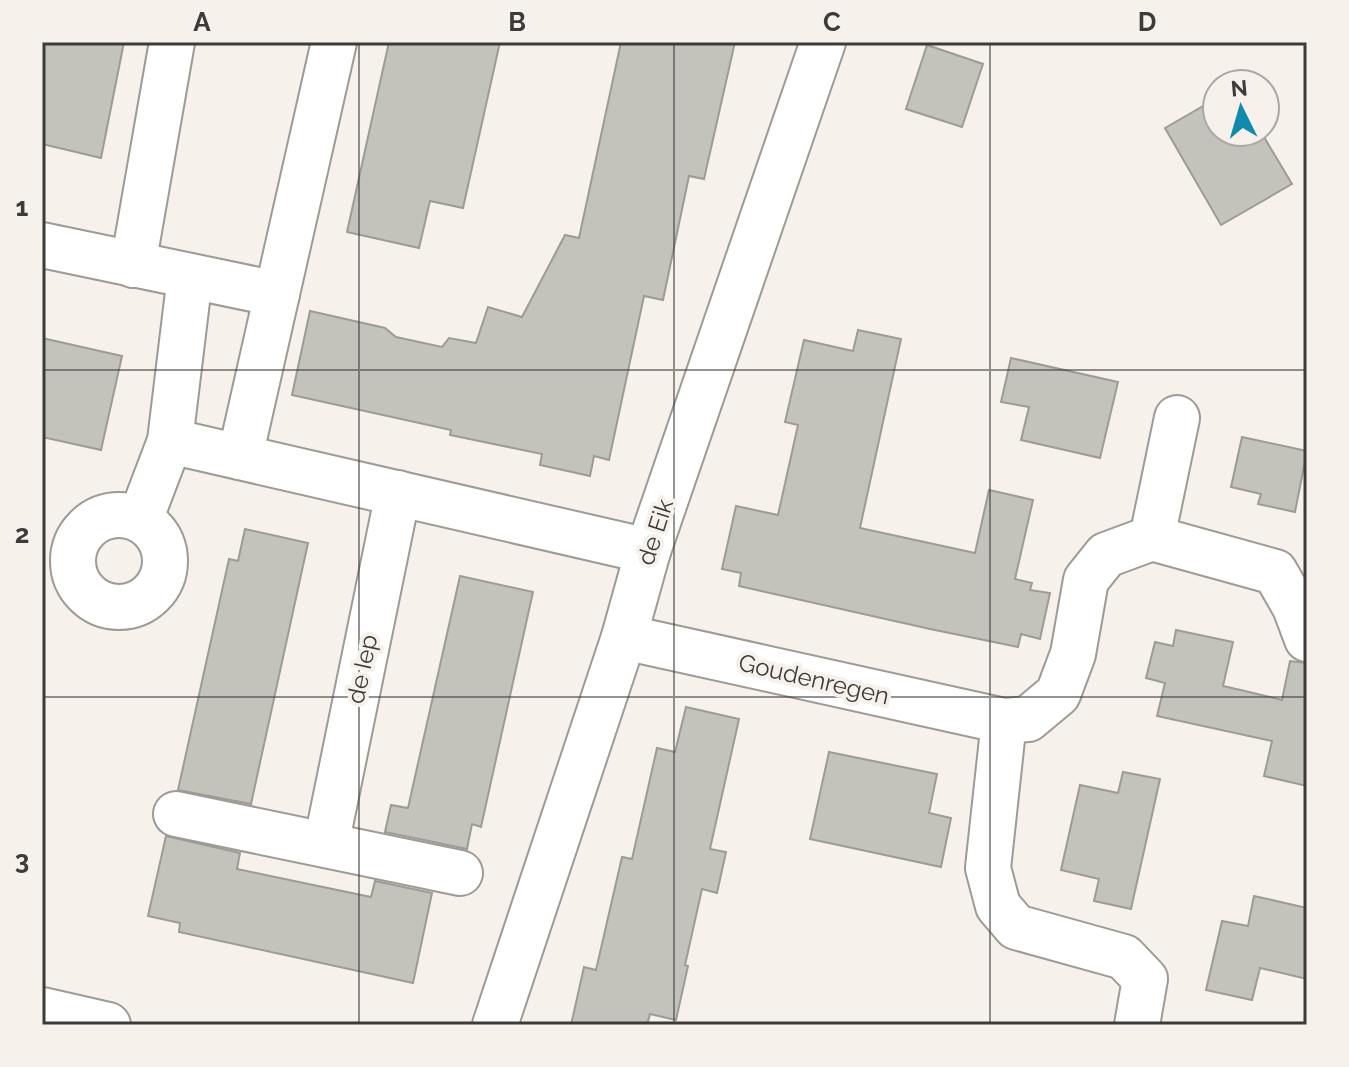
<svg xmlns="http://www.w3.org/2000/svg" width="1349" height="1067" font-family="Raleway,sans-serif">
<rect width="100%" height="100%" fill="#f6f1eb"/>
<!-- building -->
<g fill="#c3c3bc" stroke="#9c9c95" stroke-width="2">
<path d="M42 42H124L101 158 42 144Z"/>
<path d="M389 42H500L463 208 430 201 419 248 347 232Z"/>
<path d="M621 42H735L704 179 689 176 663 300 644 296 609 460 594 456 590 476 540 465 542 454 450 435 451 430 292 395 310 311 385 328 396 337 442 347 449 338 476 343 488 307 522 317 565 235 579 238Z"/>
<path d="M927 45 983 64 962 127 906 109Z"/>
<path d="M1217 98V132H1261L1292 184 1221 225 1165 128Z"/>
<path d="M858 330 901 339 860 528 975 553 989 490 1033 500 1015 579 1032 583 1030 590 1050 593 1040 639 1021 634 1018 647 930 629 739 586 741 573 722 569 736 506 778 515 798 425 785 422 804 340 853 351Z"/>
<path d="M42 338 122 356 101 450 42 437Z"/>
<path d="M1011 358 1118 382 1100 458 1021 440 1029 407 1001 402Z"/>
<path d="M1242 437 1307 451 1295 512 1258 504 1261 494 1231 487Z"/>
<path d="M245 529 308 543 251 804 178 790 229 559 238 561Z"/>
<path d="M460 576 533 592 481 827 472 824 467 849 385 832 391 805 408 808Z"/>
<path d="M1176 630 1233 642 1223 686 1245 691 1282 700 1290 661 1307 663V786L1264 776 1272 741 1157 716 1165 683 1146 678 1155 642 1173 646Z"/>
<path d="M686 707 739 719 710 849 726 852 717 893 702 889 685 965 688 966 676 1020 650 1014 647 1025H571L584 967 596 970 622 857 632 859 657 748 675 752Z"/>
<path d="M829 752 937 774 929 813 951 818 941 867 810 839Z"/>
<path d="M1123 772 1160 779 1131 909 1094 901 1099 879 1061 870 1080 785 1118 793Z"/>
<path d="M166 836 240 853 237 869 275 877 371 897 375 881 432 893 413 983 179 932 180 923 148 916Z"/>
<path d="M1254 896 1307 908V979L1260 968 1252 1000 1206 990 1222 921 1248 926Z"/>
</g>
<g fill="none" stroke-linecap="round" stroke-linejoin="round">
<!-- minor casing -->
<g stroke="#9e9a94" stroke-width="48">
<g id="minor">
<path d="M42 245 277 294"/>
<path d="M133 265 172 42"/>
<path d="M170 441 648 551"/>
<path d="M240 457 334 42"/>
<circle cx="119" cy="561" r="46"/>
<path d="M140 520 170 441 190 276"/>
<path d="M1152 538 1177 418"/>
<path d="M624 637 1004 721 1028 719 1058 694 1073 654 1086 580 1106 555 1152 538 1275 572 1295 607 1307 639"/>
<path d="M1004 721 988 868 998 906 1016 927 1124 957 1145 979 1137 1025"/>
<path d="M176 814 460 873"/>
<path d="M326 845 398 493"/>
<path d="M42 1010 108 1025"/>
<path d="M495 1025 624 637 648 551 823 42"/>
</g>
</g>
<!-- minor -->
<use href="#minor" stroke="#fff" stroke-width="44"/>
</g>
<!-- grid -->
<path fill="none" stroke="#3d3b39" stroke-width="2" stroke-opacity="0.55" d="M359 42V1025M674 42V1025M990 42V1025M42 370H1307M42 697H1307"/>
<g text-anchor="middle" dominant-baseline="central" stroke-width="8" stroke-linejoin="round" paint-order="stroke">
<!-- street labels -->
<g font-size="24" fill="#3d3b39" stroke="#f6f1eb">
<text transform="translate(655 532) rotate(-72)">de Eik</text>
<text transform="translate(362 669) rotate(-78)">de Iep</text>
<text transform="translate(814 679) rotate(13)">Goudenregen</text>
</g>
</g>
<!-- border -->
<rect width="1349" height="1067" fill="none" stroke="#f6f1eb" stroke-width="88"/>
<!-- north arrow -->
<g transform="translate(1241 108) rotate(355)"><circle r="38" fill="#f6f1eb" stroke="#aca8a4" stroke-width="2"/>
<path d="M0-6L14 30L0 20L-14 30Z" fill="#118bad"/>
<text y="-12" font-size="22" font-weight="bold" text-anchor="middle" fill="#3d3b39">N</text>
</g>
<rect x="44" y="44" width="1261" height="979" fill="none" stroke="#3d3b39" stroke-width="3"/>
<g font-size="26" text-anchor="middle" font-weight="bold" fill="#3d3b39">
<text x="202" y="31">A</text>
<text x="517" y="31">B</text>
<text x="832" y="31">C</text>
<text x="1147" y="31">D</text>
<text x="22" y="216">1</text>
<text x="22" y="543">2</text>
<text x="22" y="869">3</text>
</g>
</svg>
